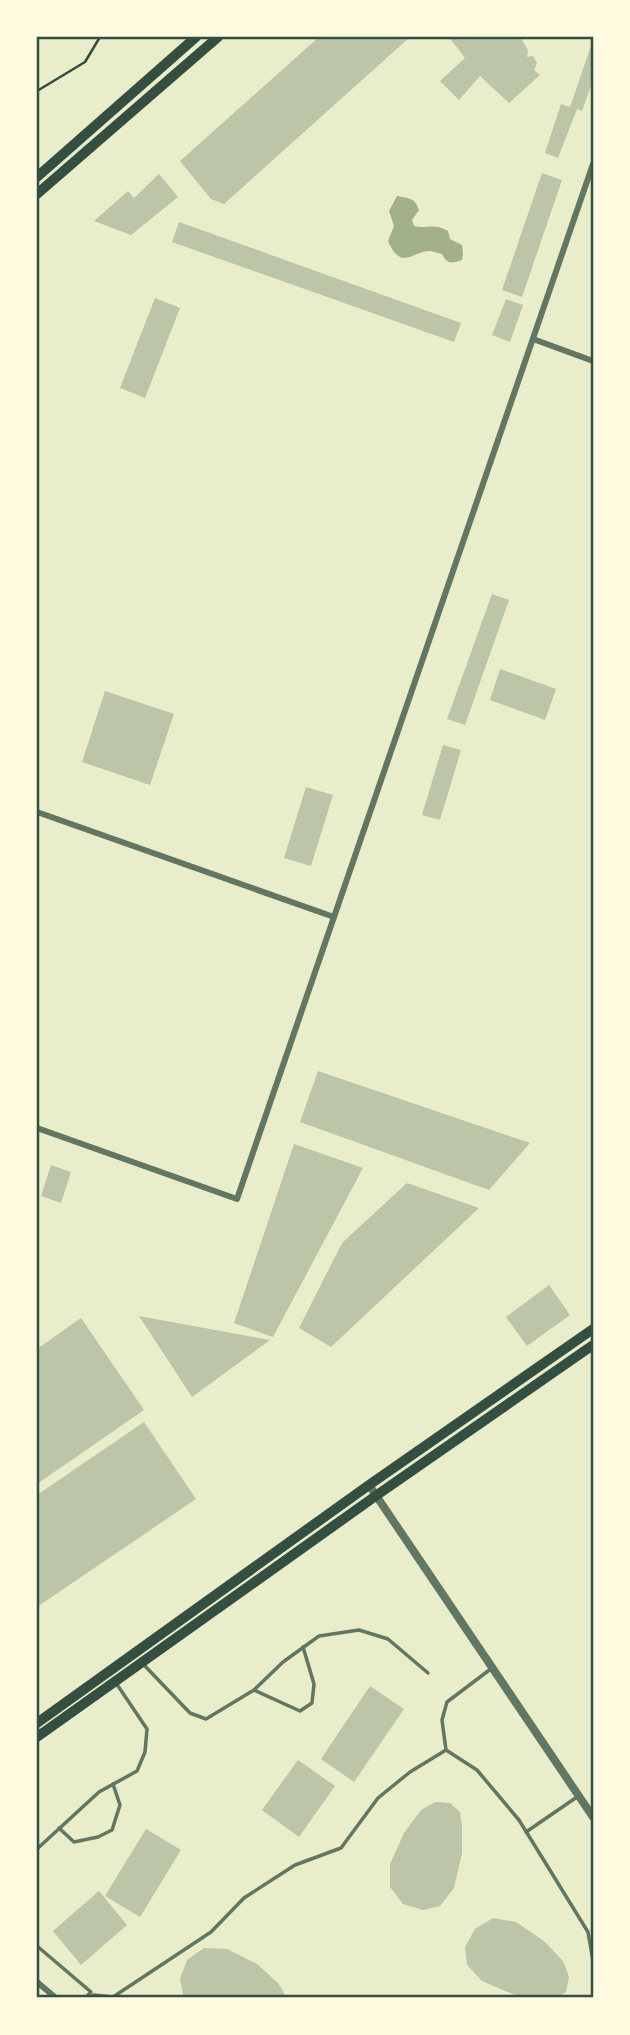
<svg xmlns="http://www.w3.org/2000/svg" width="630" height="2035" font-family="Barlow,sans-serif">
<rect width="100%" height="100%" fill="#e9edc9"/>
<!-- water -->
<path fill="#a3b18a" d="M397 196C409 198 415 198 419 210L412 220 414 226C428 229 434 223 448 231L450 239 462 245 463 254 462 260C452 264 447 264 442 254 441 254 431 251 430 251 411 251 402 272 388 241L394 226 389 211Z"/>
<!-- building -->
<g fill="#bcc5a7">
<path d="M319 37H410L224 204 211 199 180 161Z"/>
<path d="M449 37H520L528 50 527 57 533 56 537 63 534 70 540 75 509 103 480 76 459 100 440 81 465 58Z"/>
<path d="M593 40V80L582 111 577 109 558 158 545 153 561 104 570 107Z"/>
<path d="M542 173 562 180 522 297 502 290Z"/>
<path d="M159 174 178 197 131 235 94 221 128 191 134 198Z"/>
<path d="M179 222 461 323 454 342 172 242Z"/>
<path d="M155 298 180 308 145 398 120 388Z"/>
<path d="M506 299 523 305 510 342 492 335Z"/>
<path d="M492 594 509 600 465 725 447 719Z"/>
<path d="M500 669 556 689 545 720 490 700Z"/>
<path d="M105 691 174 714 150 785 82 762Z"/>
<path d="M443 745 461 750 440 820 422 815Z"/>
<path d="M306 787 333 795 311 866 284 858Z"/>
<path d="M318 1071 530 1143 489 1190 300 1122Z"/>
<path d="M294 1144 363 1168 273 1337 234 1323Z"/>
<path d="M51 1165 71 1172 61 1203 41 1196Z"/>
<path d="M407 1183 479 1208 331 1347 299 1328 342 1243Z"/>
<path d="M549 1285 570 1315 527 1346 506 1317Z"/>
<path d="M139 1316 270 1340 192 1397Z"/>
<path d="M81 1318 144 1410 37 1484V1349Z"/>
<path d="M144 1422 196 1499 37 1607V1495Z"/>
<path d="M370 1686 404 1709 354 1782 321 1759Z"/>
<path d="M298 1760 335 1786 299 1837 262 1810Z"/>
<path d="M435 1802 450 1803 460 1812 462 1828V1853L454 1888 440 1906 423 1910 403 1904 390 1887V1864L404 1833 421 1810Z"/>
<path d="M146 1829 181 1850 140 1917 105 1896Z"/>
<path d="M99 1891 127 1925 81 1965 53 1931Z"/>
<path d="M493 1918 516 1922 544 1941 563 1961 569 1977 566 1992 558 1998H532L515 1995 482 1981 467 1965 465 1947 475 1929Z"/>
<path d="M204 1948 227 1949 257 1964 278 1983 287 1998H184L180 1979 187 1960Z"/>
</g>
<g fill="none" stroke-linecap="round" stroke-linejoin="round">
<!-- path -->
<path stroke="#344e41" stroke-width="2.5" d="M37 91 85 62 100 37"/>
<!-- service -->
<g stroke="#617663" stroke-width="3.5">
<path d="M144 1665 190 1713 206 1719 254 1690 283 1662 319 1636 359 1630 388 1639 428 1673"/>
<path d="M254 1690 300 1711 312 1703 314 1684 303 1647"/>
<path d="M446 1750 477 1770 519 1820 588 1932 593 1961"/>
<path d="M59 1828 74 1842 98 1837 112 1830 120 1805 113 1784"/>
<path d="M526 1832 577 1797"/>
<path d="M37 1849 99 1792 137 1771 145 1752 147 1729 116 1683"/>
<path d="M37 1946 91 1992 85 1998"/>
<path d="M90 1998 94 1995 113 1997 211 1932 244 1898 295 1865 341 1848 378 1798 410 1772 446 1750 442 1720 447 1702 492 1668"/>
</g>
<!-- minor -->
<g stroke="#617663" stroke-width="6">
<path d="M533 339 593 361"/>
<path d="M37 812 334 917"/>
<path d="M37 1128 237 1199 593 164"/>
<path d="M37 1982 56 1998"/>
</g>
<!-- tertiary -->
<path stroke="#617663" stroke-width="8" d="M369 1485 593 1817"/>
<!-- primary -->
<g stroke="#344e41" stroke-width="10">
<path d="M37 177 196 37"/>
<path d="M37 194 218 37"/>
<path d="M37 1723 369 1485 593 1329"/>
<path d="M37 1737 377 1495 593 1345"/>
</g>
</g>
<!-- border -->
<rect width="630" height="2035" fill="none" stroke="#fefae0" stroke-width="77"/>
<rect x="38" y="38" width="554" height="1958" fill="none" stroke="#344e41" stroke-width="2.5"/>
</svg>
